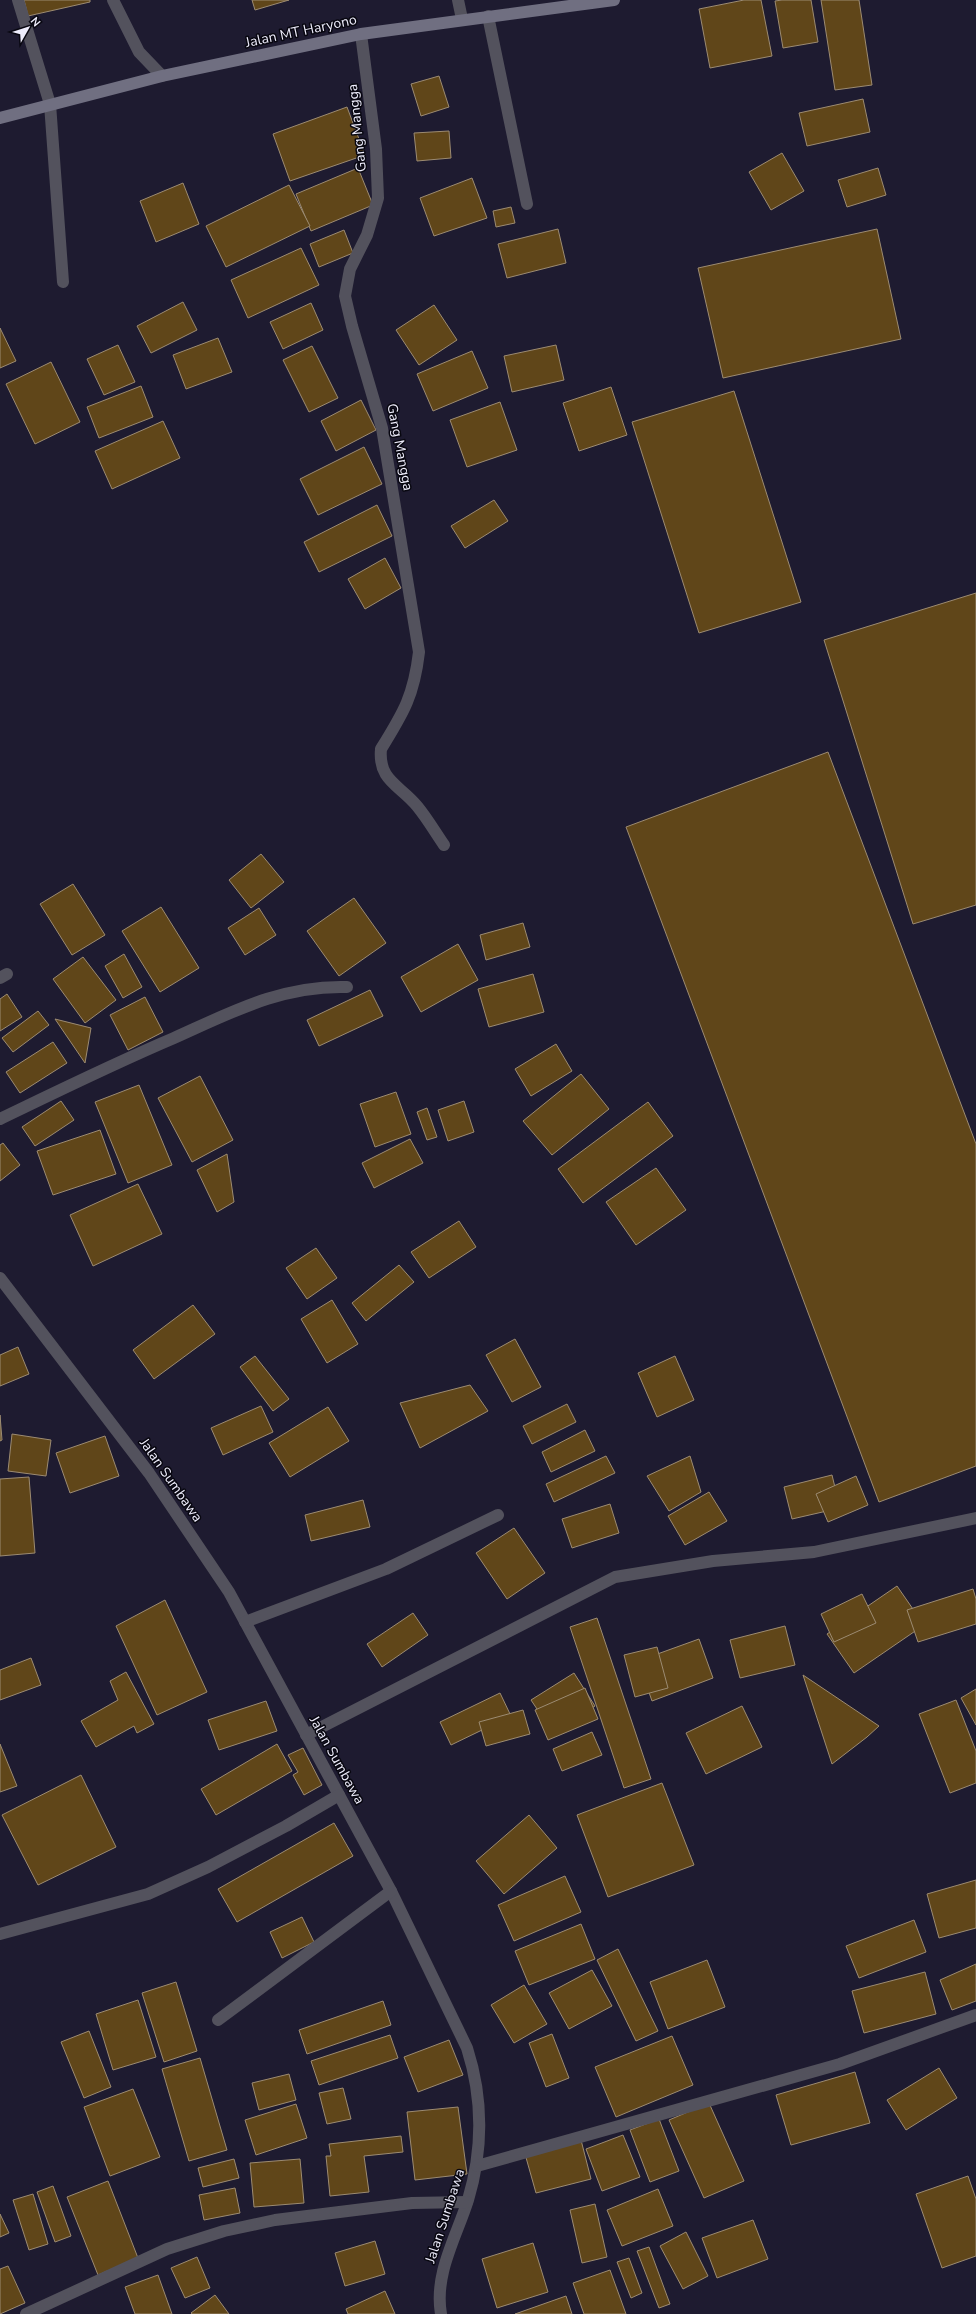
<svg xmlns="http://www.w3.org/2000/svg" width="976" height="2314" font-family="'Nunito Sans',sans-serif">
<rect width="100%" height="100%" fill="#1e1b30"/>
<!-- building -->
<g fill="#604619" stroke="#9c8b72">
<path d="M24 0H90V2L28 16Z"/>
<path d="M252 0H289L255 10Z"/>
<path d="M744 0H761L772 56 710 68 699 9Z"/>
<path d="M782 0H811L818 42 783 48 775 1Z"/>
<path d="M821 0H859L872 85 835 90Z"/>
<path d="M439 76 449 107 421 116 411 84Z"/>
<path d="M863 99 870 132 807 146 799 113Z"/>
<path d="M347 107 365 155 290 181 273 134Z"/>
<path d="M449 131 451 158 417 161 414 133Z"/>
<path d="M782 153 804 191 771 210 749 172Z"/>
<path d="M358 168 373 205 311 231 296 194Z"/>
<path d="M878 168 886 195 847 207 838 180Z"/>
<path d="M472 178 487 218 434 236 420 198Z"/>
<path d="M183 183 199 224 156 242 140 201Z"/>
<path d="M289 185 310 226 226 267 206 226Z"/>
<path d="M511 207 515 223 496 227 493 211Z"/>
<path d="M558 229 566 263 507 278 498 244Z"/>
<path d="M877 229 901 339 723 378 698 268Z"/>
<path d="M344 230 353 253 319 267 310 244Z"/>
<path d="M301 248 319 285 248 318 231 280Z"/>
<path d="M183 302 197 330 151 353 137 326Z"/>
<path d="M311 303 323 330 283 349 270 322Z"/>
<path d="M434 305 457 340 419 365 396 330Z"/>
<path d="M0 328 16 361 0 368Z"/>
<path d="M218 338 232 372 186 389 173 355Z"/>
<path d="M118 345 135 382 104 395 87 359Z"/>
<path d="M556 345 564 380 512 392 504 356Z"/>
<path d="M312 346 338 398 309 412 283 360Z"/>
<path d="M472 351 488 388 433 411 417 374Z"/>
<path d="M51 362 80 422 35 444 6 384Z"/>
<path d="M141 386 153 417 99 438 87 407Z"/>
<path d="M611 387 627 435 579 451 563 403Z"/>
<path d="M734 391 801 602 699 633 632 422Z"/>
<path d="M361 400 376 430 336 451 321 421Z"/>
<path d="M500 402 517 450 467 467 450 420Z"/>
<path d="M163 421 180 458 112 489 95 451Z"/>
<path d="M364 447 382 484 318 515 300 479Z"/>
<path d="M494 500 508 521 465 548 451 526Z"/>
<path d="M377 505 392 536 319 572 304 542Z"/>
<path d="M385 558 401 588 365 609 348 579Z"/>
<path d="M976 593V905L913 924 824 640Z"/>
<path d="M828 752 976 1144V1466L879 1502 626 827Z"/>
<path d="M261 854 284 882 251 908 229 880Z"/>
<path d="M73 884 105 935 72 955 40 904Z"/>
<path d="M354 898 386 943 339 976 307 931Z"/>
<path d="M161 907 199 968 160 992 122 931Z"/>
<path d="M259 908 276 935 245 955 228 928Z"/>
<path d="M523 923 530 947 486 960 480 935Z"/>
<path d="M458 944 478 980 421 1012 401 977Z"/>
<path d="M124 954 142 987 123 998 105 966Z"/>
<path d="M83 957 116 1000 85 1023 53 979Z"/>
<path d="M533 974 544 1012 489 1027 478 989Z"/>
<path d="M370 990 383 1016 319 1046 307 1020Z"/>
<path d="M7 994 22 1017 0 1031V999Z"/>
<path d="M145 997 163 1032 128 1050 110 1015Z"/>
<path d="M38 1011 49 1025 13 1052 2 1038Z"/>
<path d="M55 1019 91 1028 85 1063Z"/>
<path d="M53 1042 67 1063 20 1093 6 1072Z"/>
<path d="M556 1044 572 1071 531 1096 515 1069Z"/>
<path d="M581 1074 609 1109 552 1155 523 1121Z"/>
<path d="M200 1076 233 1140 192 1162 158 1098Z"/>
<path d="M139 1085 172 1165 128 1183 95 1102Z"/>
<path d="M396 1092 411 1134 375 1147 360 1104Z"/>
<path d="M61 1101 74 1120 35 1146 22 1127Z"/>
<path d="M464 1101 474 1132 448 1141 438 1110Z"/>
<path d="M648 1102 673 1136 583 1203 558 1169Z"/>
<path d="M427 1108 437 1137 427 1140 417 1112Z"/>
<path d="M100 1130 116 1174 53 1195 37 1151Z"/>
<path d="M410 1139 423 1163 374 1188 362 1163Z"/>
<path d="M3 1143 20 1165 0 1181V1145Z"/>
<path d="M227 1154 234 1202 217 1212 197 1170Z"/>
<path d="M656 1168 686 1210 636 1245 606 1202Z"/>
<path d="M138 1184 162 1234 93 1266 70 1215Z"/>
<path d="M459 1221 476 1247 429 1278 411 1252Z"/>
<path d="M316 1248 337 1278 307 1299 286 1268Z"/>
<path d="M399 1265 414 1282 366 1321 352 1303Z"/>
<path d="M332 1300 358 1344 327 1363 301 1319Z"/>
<path d="M193 1305 215 1334 154 1379 133 1350Z"/>
<path d="M515 1339 541 1387 512 1402 486 1355Z"/>
<path d="M18 1347 29 1374 0 1386V1355Z"/>
<path d="M255 1356 289 1399 273 1411 240 1367Z"/>
<path d="M675 1356 694 1400 657 1417 638 1373Z"/>
<path d="M470 1385 488 1411 420 1448 400 1403Z"/>
<path d="M567 1404 576 1422 532 1444 523 1426Z"/>
<path d="M261 1406 273 1432 223 1455 211 1428Z"/>
<path d="M328 1407 349 1441 290 1477 269 1443Z"/>
<path d="M0 1415 2 1440 0 1441Z"/>
<path d="M585 1430 595 1451 551 1472 542 1452Z"/>
<path d="M12 1434 51 1440 46 1476 8 1471Z"/>
<path d="M105 1436 119 1476 70 1493 56 1453Z"/>
<path d="M606 1456 615 1473 554 1502 546 1484Z"/>
<path d="M690 1456 701 1492 669 1511 647 1476Z"/>
<path d="M832 1475 840 1508 792 1519 784 1487Z"/>
<path d="M856 1476 868 1505 828 1522 816 1494Z"/>
<path d="M29 1477 35 1553 0 1556V1479Z"/>
<path d="M709 1492 727 1521 685 1545 668 1516Z"/>
<path d="M363 1500 370 1527 311 1541 305 1515Z"/>
<path d="M610 1504 619 1533 572 1548 562 1519Z"/>
<path d="M514 1528 545 1573 507 1599 476 1553Z"/>
<path d="M897 1586 924 1625 854 1673 827 1634Z"/>
<path d="M973 1589 976 1599V1624L918 1642 907 1610Z"/>
<path d="M862 1594 876 1623 834 1642 821 1614Z"/>
<path d="M165 1600 207 1692 157 1715 116 1626Z"/>
<path d="M413 1613 428 1635 382 1667 367 1644Z"/>
<path d="M597 1618 651 1779 624 1788 570 1627Z"/>
<path d="M785 1626 795 1665 740 1678 730 1640Z"/>
<path d="M699 1639 713 1678 652 1701 638 1661Z"/>
<path d="M657 1647 668 1688 635 1697 624 1655Z"/>
<path d="M31 1658 41 1685 0 1700V1670Z"/>
<path d="M126 1672 154 1724 137 1733 134 1726 96 1747 81 1721 118 1700 110 1681Z"/>
<path d="M574 1673 595 1706 553 1733 531 1700Z"/>
<path d="M803 1675 879 1726 867 1737 832 1764Z"/>
<path d="M585 1688 598 1719 548 1740 535 1710Z"/>
<path d="M976 1689V1725L961 1698Z"/>
<path d="M500 1693 511 1716 451 1745 440 1722Z"/>
<path d="M956 1700 976 1751V1783L950 1793 919 1714Z"/>
<path d="M266 1701 277 1731 219 1750 208 1720Z"/>
<path d="M742 1706 762 1747 706 1774 686 1733Z"/>
<path d="M523 1710 530 1734 486 1746 479 1722Z"/>
<path d="M592 1732 602 1755 562 1771 553 1749Z"/>
<path d="M0 1744 17 1786 0 1792Z"/>
<path d="M277 1744 292 1771 216 1815 201 1789Z"/>
<path d="M303 1748 322 1785 304 1795 293 1775 298 1772 288 1755Z"/>
<path d="M81 1775 116 1847 38 1885 2 1815Z"/>
<path d="M662 1783 694 1865 608 1897 577 1815Z"/>
<path d="M529 1815 557 1848 504 1894 476 1861Z"/>
<path d="M334 1823 353 1856 237 1922 218 1889Z"/>
<path d="M565 1876 581 1912 514 1941 498 1905Z"/>
<path d="M976 1880V1928L939 1938 927 1894Z"/>
<path d="M302 1917 314 1942 282 1958 270 1932Z"/>
<path d="M914 1920 926 1952 859 1978 846 1946Z"/>
<path d="M581 1924 595 1959 529 1985 515 1951Z"/>
<path d="M618 1949 658 2031 636 2041 597 1960Z"/>
<path d="M707 1960 725 2007 668 2029 650 1982Z"/>
<path d="M976 1964V2001L952 2010 940 1980Z"/>
<path d="M592 1970 612 2006 569 2029 549 1993Z"/>
<path d="M925 1972 936 2014 864 2033 852 1991Z"/>
<path d="M176 1982 197 2051 164 2062 142 1993Z"/>
<path d="M524 1985 547 2024 514 2043 491 2005Z"/>
<path d="M138 2000 156 2057 113 2070 96 2014Z"/>
<path d="M383 2001 391 2025 307 2054 299 2030Z"/>
<path d="M89 2031 111 2087 84 2098 61 2042Z"/>
<path d="M552 2034 569 2078 546 2087 529 2043Z"/>
<path d="M390 2035 398 2058 319 2085 311 2061Z"/>
<path d="M672 2036 693 2085 616 2117 595 2067Z"/>
<path d="M449 2040 463 2075 418 2092 404 2057Z"/>
<path d="M200 2058 227 2150 189 2161 162 2069Z"/>
<path d="M939 2068 957 2098 906 2130 887 2100Z"/>
<path d="M855 2072 870 2123 791 2145 776 2095Z"/>
<path d="M289 2074 296 2100 259 2110 252 2083Z"/>
<path d="M343 2088 351 2119 327 2124 319 2093Z"/>
<path d="M133 2089 160 2157 110 2176 84 2107Z"/>
<path d="M709 2103 744 2181 704 2198 669 2120Z"/>
<path d="M296 2104 307 2138 256 2155 245 2120Z"/>
<path d="M458 2107 467 2174 415 2180 407 2112Z"/>
<path d="M659 2119 679 2171 650 2182 630 2130Z"/>
<path d="M623 2135 640 2177 602 2191 586 2149Z"/>
<path d="M401 2136 403 2152 364 2156 369 2192 330 2196 326 2156H331L329 2144Z"/>
<path d="M581 2140 591 2179 536 2193 525 2154Z"/>
<path d="M234 2159 239 2178 203 2187 198 2168Z"/>
<path d="M300 2159 304 2203 254 2207 250 2163Z"/>
<path d="M968 2176 976 2199V2256L942 2268 916 2194Z"/>
<path d="M108 2181 138 2258 98 2275 67 2197Z"/>
<path d="M53 2186 71 2236 55 2242 37 2192Z"/>
<path d="M235 2188 240 2213 204 2220 199 2195Z"/>
<path d="M658 2189 673 2226 622 2246 607 2210Z"/>
<path d="M33 2194 48 2244 29 2250 13 2200Z"/>
<path d="M595 2204 607 2257 582 2263 570 2210Z"/>
<path d="M0 2214 9 2233 0 2237Z"/>
<path d="M753 2220 768 2259 717 2278 702 2238Z"/>
<path d="M686 2232 708 2276 683 2289 660 2246Z"/>
<path d="M375 2241 385 2274 345 2286 335 2253Z"/>
<path d="M533 2243 548 2292 497 2308 482 2259Z"/>
<path d="M649 2247 670 2304 659 2308 637 2251Z"/>
<path d="M197 2257 210 2288 185 2298 171 2268Z"/>
<path d="M629 2258 642 2293 631 2298 617 2262Z"/>
<path d="M8 2266 25 2303 0 2314V2269Z"/>
<path d="M610 2270 626 2314H584L573 2283Z"/>
<path d="M158 2275 172 2314H135L125 2287Z"/>
<path d="M385 2291 395 2314H348L346 2309Z"/>
<path d="M215 2295 229 2314H192L191 2313Z"/>
<path d="M566 2296 572 2314H515Z"/>
</g>
<g fill="none" stroke-linecap="round" stroke-linejoin="round">
<!-- minor -->
<g stroke="#53525d" stroke-width="12">
<path d="M18 0 50 104 63 282"/>
<path d="M113 0 139 52 162 76"/>
<path d="M458 0 462 19"/>
<path d="M488 16 527 204"/>
<path d="M361 34 376 149 378 198 367 235 350 269 345 296 352 326 382 428 419 652C414 695 404 712 381 749 378 781 400 785 417 806 427 818 435 832 444 845"/>
<path d="M0 978 7 974"/>
<path d="M0 1119C58 1091 115 1063 174 1038 232 1012 282 985 347 987"/>
<path d="M0 1278 149 1473 229 1592 391 1891 467 2048C483 2098 483 2150 468 2200 456 2238 434 2274 441 2314"/>
<path d="M245 1622 386 1569 498 1515"/>
<path d="M306 1735 615 1577 713 1561 814 1552 976 1518"/>
<path d="M0 1934 148 1894 208 1867 286 1826 339 1795"/>
<path d="M218 2020 391 1891"/>
<path d="M477 2166 840 2064 976 2015"/>
<path d="M26 2314 167 2249 224 2231 275 2220 412 2203 467 2202"/>
</g>
<!-- secondary -->
<path stroke="#706f81" stroke-width="12" d="M0 118 162 76 361 34 614 0"/>
</g>
<g text-anchor="middle" dominant-baseline="central" stroke-width="3" stroke-linejoin="round" paint-order="stroke">
<!-- street labels -->
<g font-size="14" fill="#eeedfc" stroke="#080710">
<text transform="translate(301 31) rotate(-12)">Jalan MT Haryono</text>
<text transform="translate(357 128) rotate(-96)">Gang Mangga</text>
<text transform="translate(400 447) rotate(79)">Gang Mangga</text>
<text transform="translate(171 1480) rotate(55)">Jalan Sumbawa</text>
<text transform="translate(337 1760) rotate(61)">Jalan Sumbawa</text>
<text transform="translate(445 2216) rotate(-72)">Jalan Sumbawa</text>
</g>
</g>
<!-- north arrow -->
<g transform="translate(28 28) rotate(51)" stroke="#080710" stroke-width="3" paint-order="stroke">
<path d="M0-3L7 15L0 10L-7 15Z" fill="#eeedfc"/>
<text y="-6" font-size="11" font-weight="bold" text-anchor="middle" fill="#eeedfc">N</text>
</g>
</svg>
